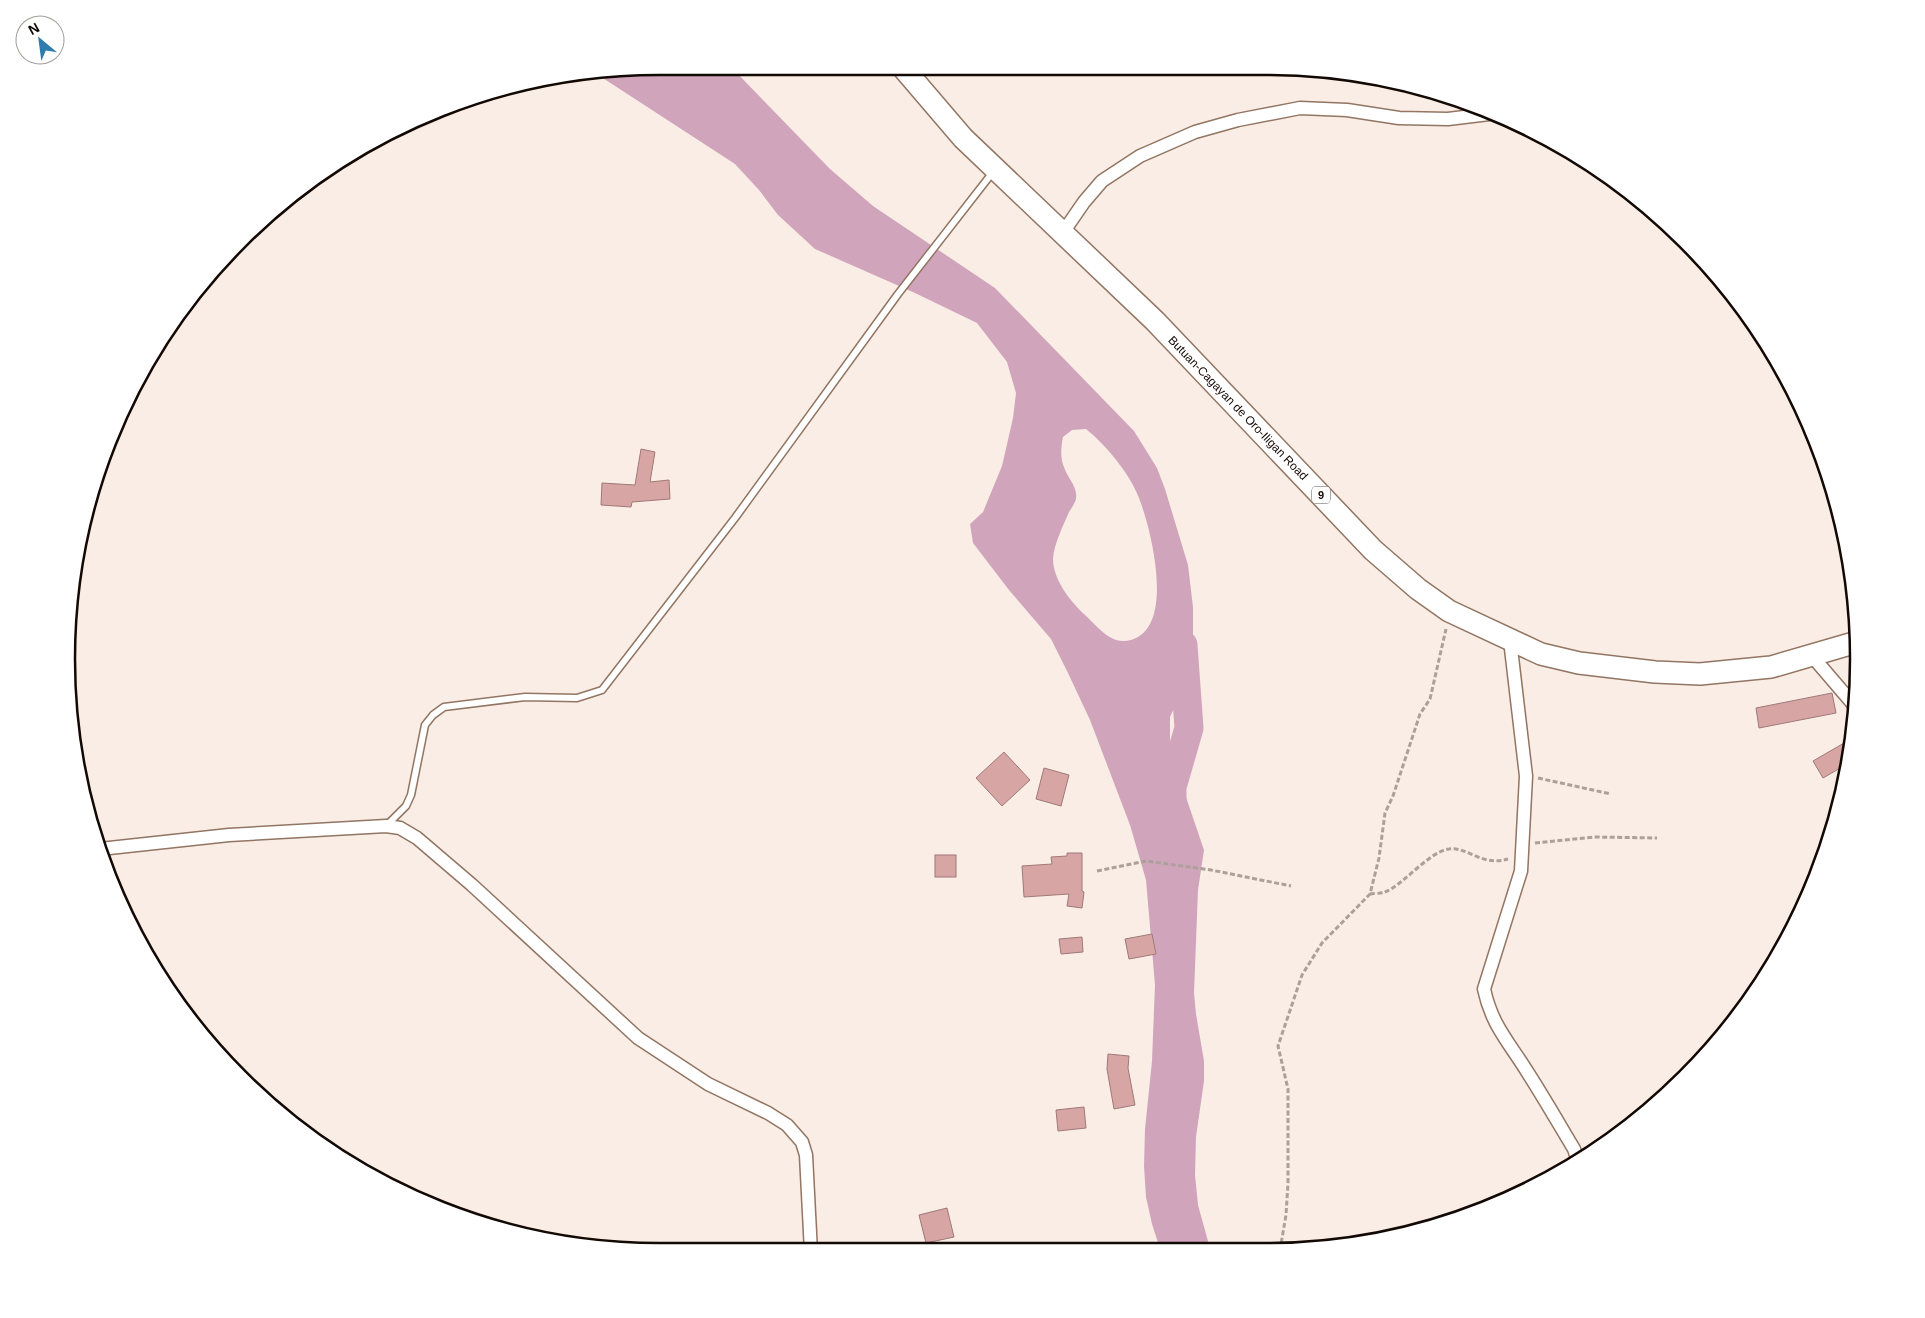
<svg xmlns="http://www.w3.org/2000/svg" width="1925" height="1318" font-family="Arial,sans-serif">
<rect width="100%" height="100%" fill="#faede5"/>
<!-- water -->
<path fill="#d0a5bc" fill-rule="evenodd" d="M734 70 830 169 873 206 995 288 1134 431 1157 468 1165 489 1188 565 1193 607V654L1189 676 1170 717V739L1173 759 1204 850 1198 890 1194 993 1196 1014 1204 1061V1081L1196 1137 1195 1175 1198 1205 1211 1252H1161L1152 1224 1146 1197 1144 1166 1145 1129 1152 1061 1155 985 1146 880 1130 825 1090 720 1068 673 1051 639 1009 590 973 543 970 524 983 512 1002 466 1013 418 1016 393 1007 362 977 323 915 293 815 249 778 215 759 190 735 164 592 71ZM1086 429C1106 445 1130 474 1139 498 1151 529 1173 617 1138 637 1131 641 1124 642 1116 640 1104 636 1093 622 1084 614 1070 601 1053 579 1053 559 1054 544 1063 526 1069 512 1071 509 1075 503 1076 499 1078 487 1067 477 1064 467 1060 458 1061 447 1063 437L1072 430Z"/>
<g fill="none" stroke-linecap="round" stroke-linejoin="round">
<!-- river -->
<path stroke="#d0a5bc" stroke-width="29" d="M1172 810V787L1189 728 1183 645"/>
</g>
<!-- building -->
<g fill="#d7a5a4" stroke="#9e7978">
<path d="M641 449 655 452 650 482 669 480 670 499 632 502 631 507 601 505 602 483 635 485Z"/>
<path d="M1832 693 1836 713 1759 728 1756 708Z"/>
<path d="M1851 739 1849 763 1823 778 1813 761Z"/>
<path d="M1004 752 1030 780 1002 806 976 778Z"/>
<path d="M1044 768 1069 775 1061 806 1036 799Z"/>
<path d="M1067 853H1082V891L1084 892 1082 908 1067 906 1069 894 1024 897 1022 866 1052 864 1051 857 1067 856Z"/>
<rect x="935" y="855" width="21" height="22"/>
<path d="M1152 934 1156 954 1129 959 1125 939Z"/>
<path d="M1082 937 1083 952 1061 954 1059 939Z"/>
<path d="M1108 1054 1129 1056 1128 1068 1135 1105 1114 1109 1107 1069Z"/>
<path d="M1084 1107 1086 1128 1058 1131 1056 1110Z"/>
<path d="M947 1208 954 1237 926 1243 919 1215Z"/>
</g>
<g fill="none" stroke-linecap="round" stroke-linejoin="round">
<!-- service casing -->
<g stroke="#927562" stroke-width="9">
<path id="service" d="M386 826 406 806 411 795 425 725 433 715 444 707 525 697 577 698 602 690 735 518 898 294 993 172"/>
</g>
<!-- minor casing -->
<g stroke="#927562" stroke-width="15">
<g id="minor">
<path d="M1062 234 1084 202 1102 181 1140 156 1195 132 1238 120 1300 108 1347 110 1399 118 1448 119 1489 114"/>
<path d="M1510 640 1526 776 1521 871 1484 989C1492 1026 1509 1042 1528 1073 1544 1098 1559 1124 1574 1149L1578 1161"/>
<path d="M1812 656 1854 705"/>
<path d="M100 849 229 835 386 826 400 828 417 838 472 885 638 1038 708 1084 768 1113 787 1125 802 1142 806 1155 811 1252"/>
</g>
</g>
<!-- trunk casing -->
<g stroke="#927562" stroke-width="24">
<path id="trunk" d="M904 69 963 138 1155 321 1373 550 1418 589 1449 611 1541 654 1579 663 1655 672 1700 674 1771 667 1857 642"/>
</g>
<!-- path -->
<g stroke="#aca099" stroke-width="3" stroke-dasharray="5 2.5" stroke-linecap="butt">
<path d="M1538 778 1611 794"/>
<path d="M1535 843 1594 837 1657 838"/>
<path d="M1097 871 1146 861 1211 870 1291 886"/>
<path d="M1370 894C1374 893 1381 894 1385 892 1403 885 1430 851 1449 849 1467 846 1481 867 1508 859"/>
<path d="M1280 1250 1286 1215 1288 1183V1089L1278 1046 1302 975 1322 943 1370 894 1379 858 1385 813 1393 796 1420 714 1430 699 1446 629"/>
</g>
<!-- service -->
<use href="#service" stroke="#fff" stroke-width="6"/>
<!-- minor -->
<use href="#minor" stroke="#fff" stroke-width="12"/>
<!-- trunk -->
<use href="#trunk" stroke="#fff" stroke-width="21"/>
</g>
<g text-anchor="middle" dominant-baseline="central" stroke-width="5" stroke-linejoin="round" paint-order="stroke">
<!-- shield labels -->
<rect fill="#fff" stroke="#5a534f" stroke-width="1" x="1312" y="486.5" width="18" height="17" rx="4"/>
<g font-size="11" font-weight="bold" fill="#130904">
<text x="1321" y="495">9</text>
</g>
<!-- street labels -->
<g font-size="12" fill="#130904" stroke="#fff">
<text transform="translate(1238 408) rotate(46)">Butuan-Cagayan de Oro-Iligan Road</text>
</g>
</g>
<!-- crop -->
<path d="M0 0H1925V1318H0ZM659 75H1266A584 584 0 0 1 1850 659V659A584 584 0 0 1 1266 1243H659A584 584 0 0 1 75 659V659A584 584 0 0 1 659 75Z" fill="#fff" fill-rule="evenodd"/>
<path fill="none" stroke="#130904" stroke-width="2.5" d="M659 75H1266A584 584 0 0 1 1850 659V659A584 584 0 0 1 1266 1243H659A584 584 0 0 1 75 659V659A584 584 0 0 1 659 75Z"/>
<!-- north arrow -->
<g transform="translate(40 40) rotate(331)"><circle r="24" fill="#ffffff" stroke="#a19d9b"/>
<path d="M0-4L9 19L0 12L-9 19Z" fill="#307caf"/>
<text y="-8" font-size="14" font-weight="bold" text-anchor="middle" fill="#130904">N</text>
</g>
</svg>
